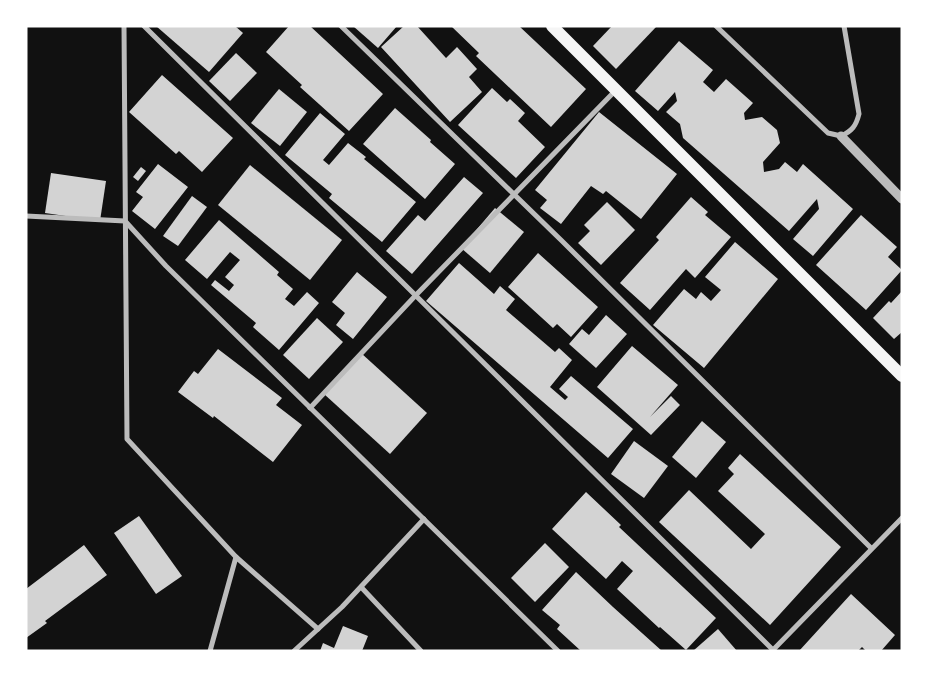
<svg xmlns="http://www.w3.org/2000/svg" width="928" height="677" font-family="'Space Grotesk',sans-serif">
<rect width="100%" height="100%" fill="#111"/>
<!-- building -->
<g fill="#d3d3d3">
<path d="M156 26H235L243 33 209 72Z"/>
<path d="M289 26H310L383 94 349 131 300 87 302 85 266 52Z"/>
<path d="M353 26H397L378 48Z"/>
<path d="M404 26H417L446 58 457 47 477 69 469 77 482 92 450 122 381 47Z"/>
<path d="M451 26H519L586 89 551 127 476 56 479 53Z"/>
<path d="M612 26H657L616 69 593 46Z"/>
<path d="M679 41 713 70 703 82 714 92 726 79 753 103 744 113 745 120 762 117 777 130 780 143 763 162 764 172 779 169 785 162 797 172 803 164 853 209 813 256 793 239 819 209 817 199 789 231 683 138 680 124 666 112 677 101 675 92 658 111 635 91Z"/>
<path d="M236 53 257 73 230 101 209 81Z"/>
<path d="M162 75 233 138 202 172 179 151 176 154 129 112Z"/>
<path d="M492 88 507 102 510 99 525 113 518 121 545 147 516 178 458 125Z"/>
<path d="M279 89 307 112 280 146 251 123Z"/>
<path d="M395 108 431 140 430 142 455 164 425 199 363 144Z"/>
<path d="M599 112 677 174 641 219 606 191 603 194 591 186 561 224 540 208 547 200 535 190Z"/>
<path d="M320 113 345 134 323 160 329 165 348 143 366 157 364 159 416 202 382 242 329 198 332 194 285 155Z"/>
<path d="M158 164 188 187 155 229 132 211 143 197 136 192Z"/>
<path d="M250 165 342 240 310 280 218 205Z"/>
<path d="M141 167 146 171 138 181 133 177Z"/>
<path d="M51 173 106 181 100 221 45 213Z"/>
<path d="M464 177 483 193 412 274 386 251 418 215 425 221Z"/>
<path d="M192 196 207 207 178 246 163 236Z"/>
<path d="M691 197 708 212 705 215 731 237 695 278 686 269 650 310 620 283 659 240 656 237Z"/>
<path d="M607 202 635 230 601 265 578 243 590 231 584 225Z"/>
<path d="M495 208 524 232 490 273 461 248Z"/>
<path d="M861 215 897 247 888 257 902 270 866 310 816 265Z"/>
<path d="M219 220 279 272 277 275 293 289 285 299 294 306 307 292 319 303 279 350 253 327 256 323 211 285 215 280 229 291 234 285 225 277 240 260 230 252 207 279 185 260Z"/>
<path d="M735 242 778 279 704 368 653 325 684 289 696 299 701 292 711 301 721 290 705 277Z"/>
<path d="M538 253 598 307 571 337 557 324 553 328 508 287Z"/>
<path d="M459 263 494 294 500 286 515 299 506 310 555 352 559 348 572 360 550 387 565 400 568 397 559 389 571 376 633 429 608 458 426 301Z"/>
<path d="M357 272 387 297 353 339 336 325 345 313 332 302Z"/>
<path d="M902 291V332L894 339 873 318 889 301 891 303Z"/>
<path d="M606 315 627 334 596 368 569 344 582 329 589 335Z"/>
<path d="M317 318 343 342 309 379 283 355Z"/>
<path d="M632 346 678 385 650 417 671 396 680 405 651 435 597 387Z"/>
<path d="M218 349 282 398 276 405 302 425 273 462 214 416 213 418 178 392 194 371 198 374Z"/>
<path d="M361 353 427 413 390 454 324 394Z"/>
<path d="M702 421 726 442 696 478 672 457Z"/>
<path d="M634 441 668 466 644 498 611 474Z"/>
<path d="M740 454 841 547 770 625 659 522 689 490 751 549 765 534 718 491 734 474 728 468Z"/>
<path d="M586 492 621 525 619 527 716 618 686 650 660 627 659 628 617 589 633 571 622 561 606 579 552 529Z"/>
<path d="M139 516 182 576 156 594 114 533Z"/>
<path d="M545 543 569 567 535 602 511 578Z"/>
<path d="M84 545 107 575 45 621 47 623 26 638V589Z"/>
<path d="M576 572 613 607 662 651H581L557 629 560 625 542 610Z"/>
<path d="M851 594 895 635 881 651H866L862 647 858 651H799Z"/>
<path d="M343 626 368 636 362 651H320L323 643 334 648Z"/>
<path d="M718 629 737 651H693Z"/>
</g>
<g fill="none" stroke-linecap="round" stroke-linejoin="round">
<!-- minor -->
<g stroke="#bcbcbc" stroke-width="5">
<path d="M124 26 127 439 236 557"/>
<path d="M144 26 773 650"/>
<path d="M341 26 562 241 871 548"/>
<path d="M716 26 828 133 841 136C852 131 856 126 859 114L844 26"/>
<path d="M26 216 125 221 166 266 558 651"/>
<path d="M310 408 416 295 615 91"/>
<path d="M361 587 421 651"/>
<path d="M210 651 236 557 318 629"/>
<path d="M294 651 342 607 424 519"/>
<path d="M772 651 902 518"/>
</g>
<!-- tertiary -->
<path stroke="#bcbcbc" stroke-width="9" d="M841 136 902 199"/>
<!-- primary -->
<path stroke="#f5f5f5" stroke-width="12" d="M552 26 902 376"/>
</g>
<!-- border -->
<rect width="928" height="677" fill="none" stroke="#ffffff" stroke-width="55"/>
</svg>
